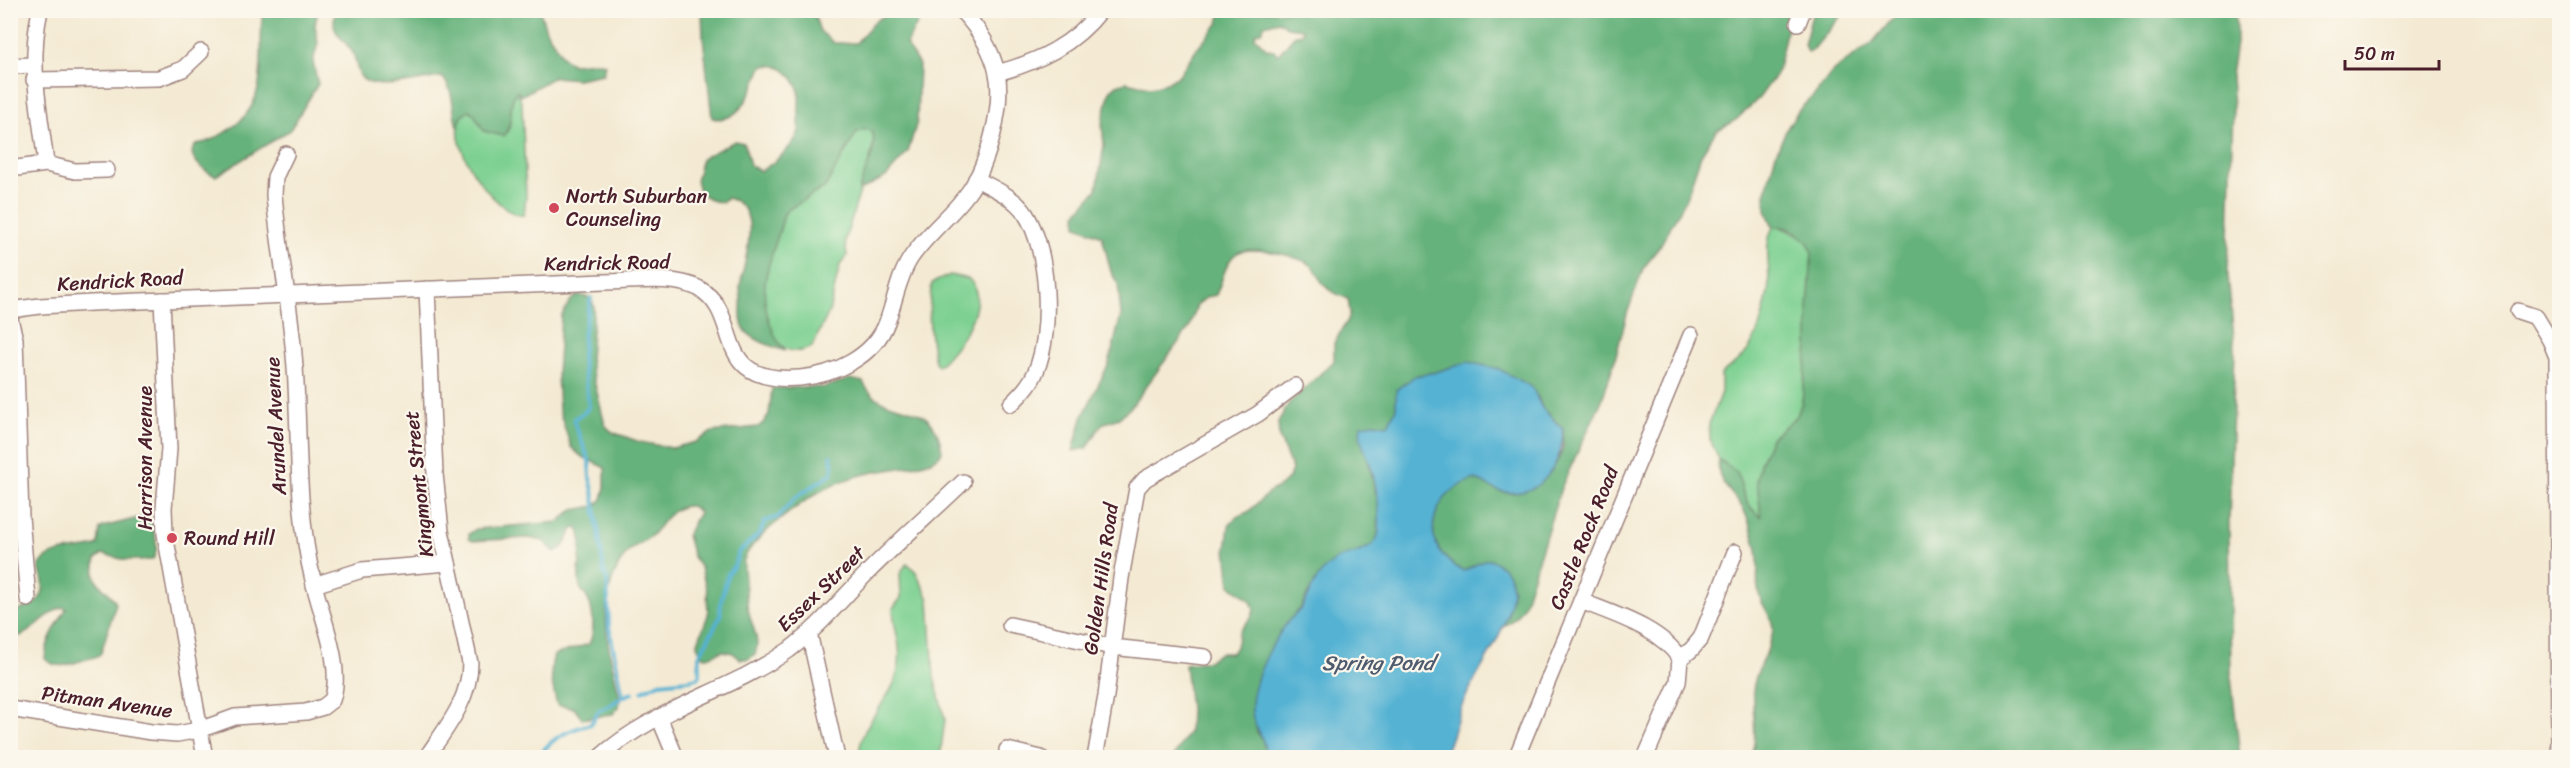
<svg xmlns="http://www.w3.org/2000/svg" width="2570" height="768" font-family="Sriracha,sans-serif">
<rect width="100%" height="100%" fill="#fbf7ec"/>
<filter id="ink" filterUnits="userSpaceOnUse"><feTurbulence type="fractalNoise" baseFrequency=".0167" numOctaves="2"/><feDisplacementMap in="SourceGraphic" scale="12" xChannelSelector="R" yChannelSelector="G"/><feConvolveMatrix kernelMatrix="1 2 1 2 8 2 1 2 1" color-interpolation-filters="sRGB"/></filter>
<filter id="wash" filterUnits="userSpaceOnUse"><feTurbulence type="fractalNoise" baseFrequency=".008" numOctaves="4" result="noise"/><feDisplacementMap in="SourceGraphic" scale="24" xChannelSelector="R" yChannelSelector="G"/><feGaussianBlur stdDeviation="1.35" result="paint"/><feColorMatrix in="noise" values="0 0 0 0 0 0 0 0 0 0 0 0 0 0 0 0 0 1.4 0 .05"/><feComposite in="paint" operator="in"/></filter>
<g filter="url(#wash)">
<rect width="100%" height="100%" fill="#f4ead3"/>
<!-- green -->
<g fill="#7dd091" stroke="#64785e" stroke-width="1.5">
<path d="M517 91 522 104 526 196 524 215C500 220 433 134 469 110L474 114 484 131 504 136C516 123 506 103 517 91Z"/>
<path d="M867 129 872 132 874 138 872 152 845 240 847 256 840 265 829 312 812 347C769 369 759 301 766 272 771 253 780 234 784 214L789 209 825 187 852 138 857 132Z"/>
<path d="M1779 226 1806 239 1812 248 1808 346 1802 402 1797 416 1771 438 1760 464 1757 480 1761 516C1738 503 1744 472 1719 460L1710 439 1709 424 1721 392V375C1727 367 1735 364 1742 357 1758 342 1764 312 1768 292 1772 270 1762 248 1773 227Z"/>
<path d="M950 275 969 279C992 303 957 349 938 366L935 362C929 335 927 311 932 283Z"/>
<path d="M907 563 916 572 929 599 934 677 945 719 940 757H860C856 728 888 704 896 678 905 648 894 635 893 608L901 598 900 574Z"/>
</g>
<!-- forest -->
<g fill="#66b27b" stroke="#586853" stroke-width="1.5" fill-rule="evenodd">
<path d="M263 11H318L315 25 318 43 313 62 318 84 290 130 216 176C207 173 186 158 194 147 197 143 202 143 206 142 217 138 229 130 238 123 271 95 257 48 263 11Z"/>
<path d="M404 11H540L546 30 564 59 573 64 596 62 605 64 603 74 577 79 554 77 521 96 517 91C506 104 516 123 503 136L484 131 474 114 469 110 462 115 458 129C451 111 456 92 442 77 424 78 374 94 361 77 355 69 357 57 351 50 339 33 331 35 335 11Z"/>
<path d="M892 11H918L919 20 906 44 919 65 917 122 908 152 886 177 859 191C862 172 879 153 872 132L867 129 857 132 825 187 789 209 784 214C775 253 755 282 770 323 774 334 777 342 785 351 772 346 753 341 744 329 740 322 741 314 741 306 742 300 740 294 740 288 743 261 766 207 727 198L722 202 713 201 700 193 696 181 702 158 735 141 744 143 750 165 760 171C774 164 794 146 799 131 800 127 799 121 799 117 798 109 800 101 799 93 797 77 778 60 762 67 753 87 742 125 712 118L703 38 702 11H813L820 31 834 43H856L875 21Z"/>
<path d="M1221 11H1786L1787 28 1777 73 1759 98 1736 120 1716 131 1701 155 1686 199 1661 244 1643 269 1627 314 1614 363 1602 400 1561 488 1524 605C1518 613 1513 623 1503 626L1508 616 1513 589 1484 560 1464 571C1416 548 1428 493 1474 479 1484 483 1494 490 1504 492 1529 497 1556 471 1563 448 1564 442 1563 435 1563 429L1542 408 1538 397 1468 362 1436 372 1415 376 1397 390 1396 408 1388 425 1374 423 1367 454 1379 507 1378 538 1371 546 1361 551 1311 588 1301 608 1288 622 1273 644 1256 687 1257 732 1265 742V757H1173L1189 732 1190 709 1185 664 1208 661 1220 653H1232L1236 647 1239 632 1252 616 1254 610 1251 601 1230 585 1226 549 1229 526 1236 517 1248 512 1269 492 1280 486 1289 478 1292 469 1279 437 1278 422 1289 403 1334 361V343L1348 320 1350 313 1348 299C1340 295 1331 293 1324 285 1319 280 1318 270 1312 266 1301 256 1249 244 1236 254 1225 262 1222 283 1216 295L1207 297 1197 305 1189 328 1131 407 1119 418 1102 424 1087 448 1073 451 1082 418 1109 363 1121 315 1118 284 1111 272 1102 236 1077 226 1076 214 1097 189 1104 145 1102 123 1110 91 1117 85 1126 82 1150 87 1156 86 1167 83 1179 75 1197 48 1218 24ZM1279 21 1287 27 1302 29V33L1294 36 1278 55 1274 50 1267 49 1255 37 1256 33 1262 31 1264 25Z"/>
<path d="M1813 11H1845L1812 51 1808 52 1804 45Z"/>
<path d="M1899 11H2236V43L2231 76 2233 107 2228 275 2235 349 2229 521 2231 676 2240 757H2150L2141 750H2132L2111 758 1750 757C1759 738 1752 715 1753 694 1753 670 1771 653 1773 629 1773 618 1765 610 1761 600 1754 584 1760 567 1757 550 1755 540 1750 525 1746 515 1739 495 1714 485 1719 460L1737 472C1743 488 1743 507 1761 516L1757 480 1760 464 1771 438 1797 416 1802 402 1808 346V308L1812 254C1811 238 1787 224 1773 227L1766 210 1765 195 1775 156 1786 130 1798 111 1817 92 1832 72 1872 43Z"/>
<path d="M578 295 591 298 594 306 590 359 592 372 605 425 612 432 640 442 672 448 696 442 712 432 758 427 764 422 769 414 772 388 825 387 850 379 863 382C884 423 933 390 942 451 938 467 885 469 870 473 856 476 839 482 826 488 806 499 750 538 744 560 743 562 747 605 748 610 751 624 761 640 755 654L749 659H740L733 653 723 651C710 654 705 666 697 645L708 615 707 591 701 568 693 557 687 535 699 512 691 506C672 505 664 522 653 534 646 542 633 545 627 553 592 599 609 648 620 699L619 707 613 714 582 719 574 708 557 705C553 688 548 672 554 655L589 644C595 632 594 610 587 598 585 594 581 591 580 587 575 570 587 538 577 528L573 529 563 547 555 552 543 541 529 538 473 541 469 539V534L476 529 558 522 573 510 595 506 602 499 605 487V468L581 456 571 447 559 410 557 374 561 317 570 301Z"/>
<path d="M142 517 152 521C154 534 161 550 152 560H125L103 554 96 559C90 588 105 583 116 603L101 653 96 657C78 659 61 674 45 659 46 640 57 625 66 609L63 607C43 614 34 634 11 639V612C37 606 51 597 39 568 44 548 79 551 96 546L98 544 100 529 103 527Z"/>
</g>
<!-- water -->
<path fill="#55b2d3" stroke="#50687f" stroke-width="1.5" d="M1468 362 1499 369 1532 387 1542 408 1563 429C1563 462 1542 498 1505 492 1495 491 1484 483 1475 479 1428 493 1416 549 1464 571L1484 560H1492C1498 564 1506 568 1509 575 1524 611 1476 671 1462 705 1455 723 1452 741 1443 757H1265C1266 735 1253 731 1252 711 1250 684 1271 644 1287 623 1291 617 1298 613 1302 607 1311 591 1317 573 1333 562 1346 552 1373 554 1378 535 1382 520 1375 479 1370 464 1365 449 1358 441 1361 425L1374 423 1388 425 1396 408V390L1415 376 1436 372Z"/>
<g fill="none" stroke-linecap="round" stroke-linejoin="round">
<!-- stream -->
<g stroke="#55b2d3" stroke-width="4">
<path d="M591 298 584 330 582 359 589 406 585 412 575 418 574 422 589 460 590 478 593 491 604 572 607 580 609 627 623 697"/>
<path d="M642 691 659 683 689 680 697 678 700 674 699 656 720 617 721 601 728 573 734 566 739 552 760 533 765 521 778 517 795 498 831 474 833 468 831 456"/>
<path d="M539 758C548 739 571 729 591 724L599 710C613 706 619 696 633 693"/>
</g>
</g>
</g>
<g filter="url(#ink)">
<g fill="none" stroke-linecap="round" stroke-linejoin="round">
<!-- minor casing -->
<g stroke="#9f847f" stroke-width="18">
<g id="minor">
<path d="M40 10C28 65 40 110 46 164"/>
<path d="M1798 23 1803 10"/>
<path d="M10 66 33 65"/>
<path d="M997 73C1038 62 1074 45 1101 10"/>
<path d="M34 80 159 78 183 69 201 52"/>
<path d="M10 169 46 164 75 171 107 170"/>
<path d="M976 179C993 188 1014 197 1025 213 1049 250 1053 331 1036 371 1031 384 1021 394 1011 404"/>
<path d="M162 300 169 449 164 508 165 534 205 758"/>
<path d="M10 310 40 306 92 303 604 282C633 282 672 275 698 288 746 314 707 385 800 378 834 375 874 357 887 322 895 301 898 278 910 259 927 233 953 215 970 190 988 163 1004 106 997 73 992 50 977 27 961 10"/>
<path d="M2518 311 2536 317 2550 340 2557 357 2559 758"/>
<path d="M10 319 15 339 21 517 28 599"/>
<path d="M314 585 362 570 448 563"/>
<path d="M1581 601C1613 614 1661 628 1680 659L1678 682 1645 758"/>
<path d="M1010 625 1112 647 1205 657"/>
<path d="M809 633 837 758"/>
<path d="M1680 659 1692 649 1701 638 1735 552"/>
<path d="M10 709 151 732 177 734 199 730 235 717 306 712 323 707 332 700C344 666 320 613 313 580 296 510 300 438 295 367 291 309 279 252 274 195L275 177 286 154"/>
<path d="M659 717 676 758"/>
<path d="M1007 750 1041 758"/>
<path d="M426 758C446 728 470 700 470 663L441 531 435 474 427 289"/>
<path d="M599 758C654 708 729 692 789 650 820 627 843 597 870 570 900 540 932 512 963 482"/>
<path d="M1095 758 1106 696 1121 578 1137 488 1145 479 1258 414 1295 386"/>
<path d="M1516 758 1691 335"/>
</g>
</g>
<!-- minor -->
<use href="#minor" stroke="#fff" stroke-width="15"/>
</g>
</g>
<!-- markers -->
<g fill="#d1495b" stroke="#fbf7ec" stroke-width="2">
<circle cx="554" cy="208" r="6"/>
<circle cx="172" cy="538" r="6"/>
</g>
<g text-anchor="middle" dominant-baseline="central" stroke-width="4.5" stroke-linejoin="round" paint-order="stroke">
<!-- poi labels -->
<g font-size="20" fill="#4a1f2b" stroke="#fbf7ec" text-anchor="start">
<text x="566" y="196">North Suburban<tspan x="566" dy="23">Counseling</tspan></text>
<text x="184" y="538">Round Hill</text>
</g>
<!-- street labels -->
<g font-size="20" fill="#4a1f2b" stroke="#fbf7ec">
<text transform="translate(607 263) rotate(-1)">Kendrick Road</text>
<text transform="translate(120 281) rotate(-3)">Kendrick Road</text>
<text transform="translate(276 426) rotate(-93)">Arundel Avenue</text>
<text transform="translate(145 458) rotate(-90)">Harrison Avenue</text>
<text transform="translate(419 484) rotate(-96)">Kingmont Street</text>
<text transform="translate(1584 538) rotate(-68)">Castle Rock Road</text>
<text transform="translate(1101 579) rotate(-82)">Golden Hills Road</text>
<text transform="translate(821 589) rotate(-44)">Essex Street</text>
<text transform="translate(107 702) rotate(8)">Pitman Avenue</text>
</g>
<!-- water labels -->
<g font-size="21" font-style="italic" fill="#4e5a6e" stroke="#fbf7ec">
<text x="1378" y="663">Spring Pond</text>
</g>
</g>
<!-- margin -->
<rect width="2570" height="768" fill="none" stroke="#fbf7ec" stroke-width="36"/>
<!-- scale -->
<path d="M2345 60v9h94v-9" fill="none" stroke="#4a1f2b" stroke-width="3"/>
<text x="2354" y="60" font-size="18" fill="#4a1f2b" stroke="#fbf7ec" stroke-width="4.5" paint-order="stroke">50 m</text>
</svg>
